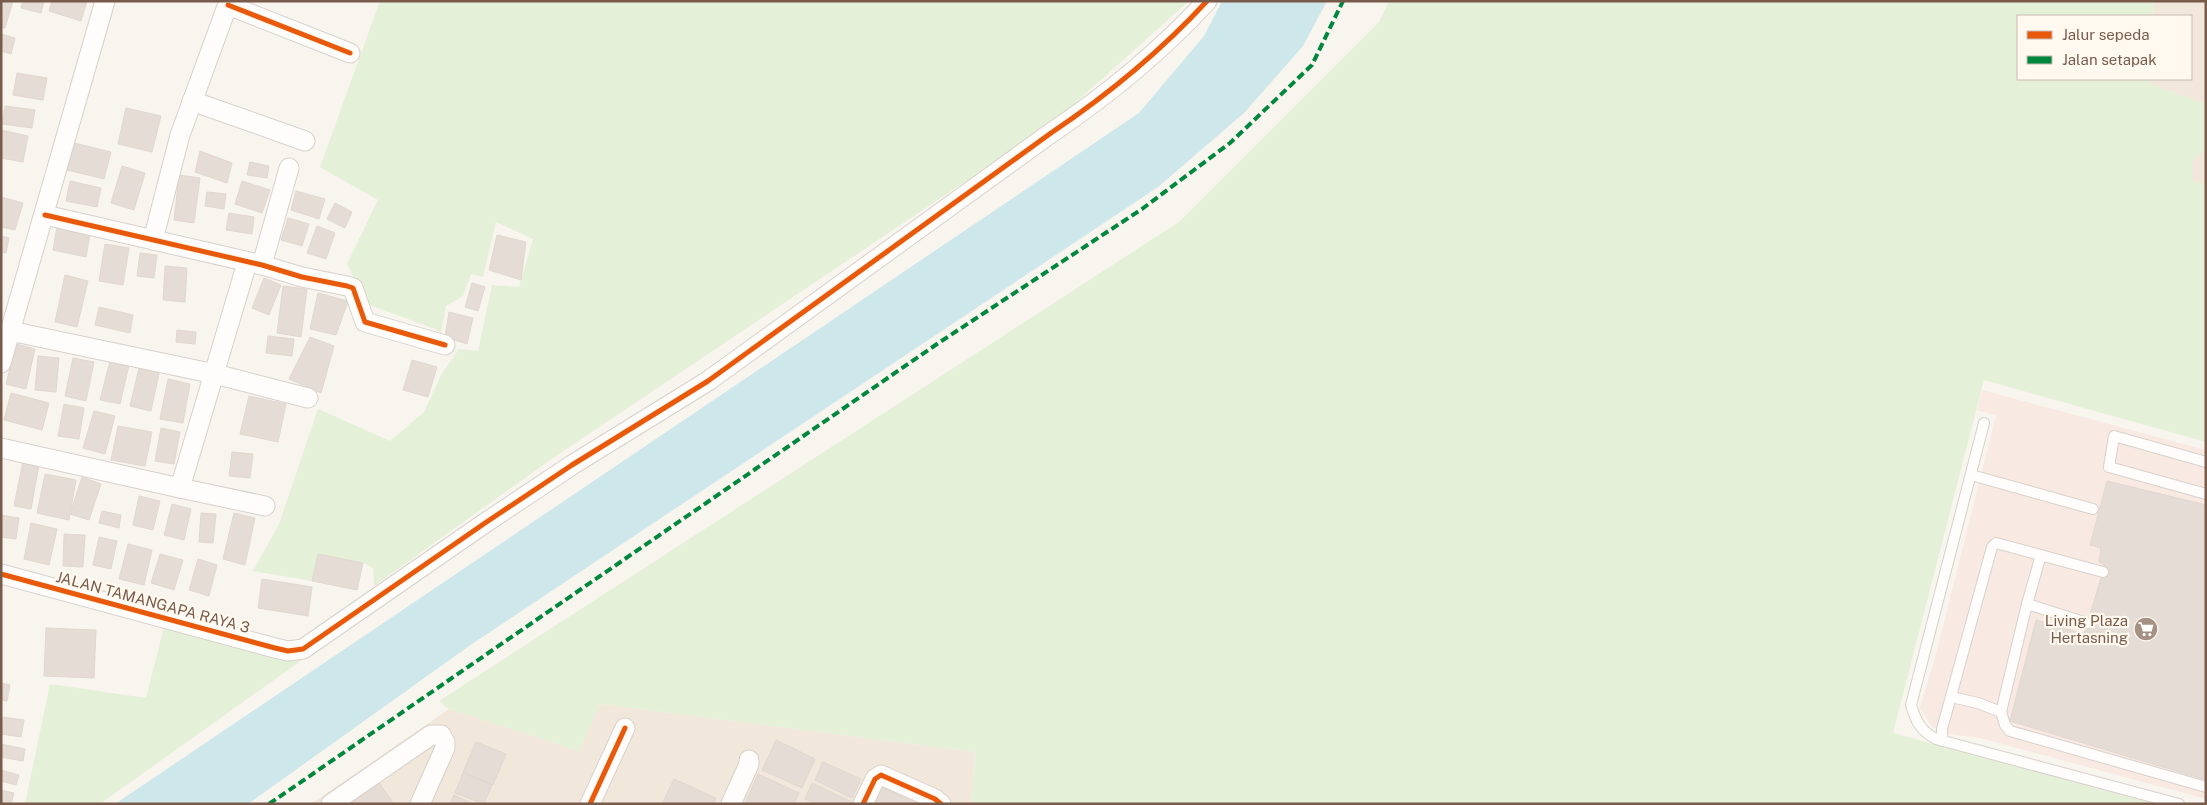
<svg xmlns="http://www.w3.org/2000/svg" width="2207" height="805" font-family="'Public Sans',sans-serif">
<rect width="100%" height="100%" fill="#f8f4ee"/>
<!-- residential -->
<g fill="#f1e7db">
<path d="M2154 1H2206V104L2150 84V79H2191V16H2153Z"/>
<path d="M2206 150V184L2192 182V161Z"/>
<path d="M600 704 975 752 971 804H311L449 709 579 751Z"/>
</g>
<!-- commercial -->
<path fill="#f8e9e2" d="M1982 390 2206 450V799L1980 738 1948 734 1932 727 1920 708 1935 658 1996 416 1977 410Z"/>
<!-- green -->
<g fill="#e5f0d8">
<path d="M380 1H1189L1054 122 553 458 374 586 373 568 363 563 318 554 312 581 253 571 279 524 318 409 390 441 424 412 441 375 459 349 478 351 492 285 519 287 533 239 496 222 483 277 471 274 463 296 446 306 441 333 435 329 367 304 347 264 378 200 320 167Z"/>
<path d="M1389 1H2154L2153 16H2018V79H2150V84L2206 104V150L2192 161V181L2206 184V442L1984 380 1893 733 2155 804H971L975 752 600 704 579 751 449 709 439 701 1179 222 1379 22Z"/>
<path d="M164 627 302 660 100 804H25L50 684 146 698Z"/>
</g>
<!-- water -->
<path fill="#cee7ea" d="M1222 1H1327L1303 46 1244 113 1158 187 469 646 248 804H115L1139 113 1204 36Z"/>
<!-- building -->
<g fill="#e5dcd5" stroke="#e1d7d0">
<path d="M1 1H13L5 28 1 27Z"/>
<path d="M23 1H44L41 13 21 8Z"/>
<path d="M52 1H87L81 21 49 11Z"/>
<path d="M1 34 15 38 11 54 1 51Z"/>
<path d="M17 73 47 78 43 100 13 95Z"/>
<path d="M5 106 35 110 32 128 2 124Z"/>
<path d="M126 108 161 116 152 152 118 144Z"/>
<path d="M1 130 28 136 23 162 1 158Z"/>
<path d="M74 143 111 152 104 179 67 170Z"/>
<path d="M200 151 232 163 227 183 195 172Z"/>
<path d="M250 162 269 166 267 178 247 175Z"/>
<path d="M122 166 145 173 134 210 111 203Z"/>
<path d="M179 175 200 178 194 223 174 220Z"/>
<path d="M70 181 101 188 97 207 66 201Z"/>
<path d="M242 181 270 190 262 213 235 204Z"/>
<path d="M296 191 325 199 319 219 291 210Z"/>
<path d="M207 192 226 194 224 209 205 206Z"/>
<path d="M1 197 23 203 15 230 1 227Z"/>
<path d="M335 203 352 212 345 228 327 219Z"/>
<path d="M229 213 254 217 252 234 226 230Z"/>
<path d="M288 218 309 224 302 246 281 240Z"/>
<path d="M317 226 335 233 326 259 307 253Z"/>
<path d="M57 227 90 234 86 257 53 250Z"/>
<path d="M497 235 526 242 521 280 489 270Z"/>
<path d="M1 236 9 238 6 253 1 252Z"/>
<path d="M105 244 129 248 123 285 99 281Z"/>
<path d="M140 253 157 255 154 278 137 276Z"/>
<path d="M165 266 187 268 185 302 163 300Z"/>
<path d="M65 275 88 281 77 327 55 322Z"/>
<path d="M264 278 281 285 269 315 252 308Z"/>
<path d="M472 283 485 287 478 311 465 307Z"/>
<path d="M283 286 307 289 301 337 277 333Z"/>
<path d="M318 293 348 301 336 335 310 329Z"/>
<path d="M99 307 133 315 130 333 95 325Z"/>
<path d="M449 312 473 318 467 344 445 337Z"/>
<path d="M177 330 196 332 195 344 176 342Z"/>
<path d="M268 336 294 339 292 356 266 353Z"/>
<path d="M310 337 334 346 321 393 289 379Z"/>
<path d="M16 344 35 349 26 389 6 384Z"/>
<path d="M38 356 59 358 56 392 35 390Z"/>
<path d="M73 358 94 362 86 401 65 396Z"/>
<path d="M412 360 437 367 428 397 403 390Z"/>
<path d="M110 361 129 365 120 404 100 400Z"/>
<path d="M140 364 160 369 151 411 130 406Z"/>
<path d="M168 379 190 384 183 423 160 419Z"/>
<path d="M11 393 49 403 42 430 4 420Z"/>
<path d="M249 396 286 404 278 442 240 434Z"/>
<path d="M64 404 84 408 79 439 58 436Z"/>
<path d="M94 411 115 416 105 454 83 448Z"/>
<path d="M118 426 152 432 145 466 111 460Z"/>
<path d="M161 428 180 432 174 464 155 461Z"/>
<path d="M232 452 253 454 250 478 229 476Z"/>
<path d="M24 456 40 459 31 509 14 506Z"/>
<path d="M45 474 76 480 69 520 37 513Z"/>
<path d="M82 477 101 484 89 520 70 514Z"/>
<path d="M2107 481 2206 505V780L2010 721 2036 620 2084 634 2105 565 2099 562 2101 548 2090 545Z"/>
<path d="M139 496 160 501 153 530 133 525Z"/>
<path d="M172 504 191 509 184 540 164 535Z"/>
<path d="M102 511 121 515 119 528 99 523Z"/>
<path d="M201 513 216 514 213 543 199 542Z"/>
<path d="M234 513 255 518 245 565 223 559Z"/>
<path d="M1 515 19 518 16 539 1 537Z"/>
<path d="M31 523 57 529 49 565 24 559Z"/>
<path d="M64 534 85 535 83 567 63 566Z"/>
<path d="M99 537 117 541 111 569 93 565Z"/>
<path d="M128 544 152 550 144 585 119 579Z"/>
<path d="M160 554 183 560 174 590 151 583Z"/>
<path d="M318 554 363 563 357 590 312 581Z"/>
<path d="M198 559 217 565 209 596 189 590Z"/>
<path d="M262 579 312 587 308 616 258 608Z"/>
<path d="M46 628 96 630 94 678 44 676Z"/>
<path d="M1 683 10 685 7 701 1 700Z"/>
<path d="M1 717 24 720 21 737 1 734Z"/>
<path d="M776 740 815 759 802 788 762 770Z"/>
<path d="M476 742 506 754 493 785 463 772Z"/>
<path d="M1 744 25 749 23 761 1 757Z"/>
<path d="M823 762 861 779 852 798 815 780Z"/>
<path d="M1 770 19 775 16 785 1 781Z"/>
<path d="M463 773 492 785 484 804 455 793Z"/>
<path d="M758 774 799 793 794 804H745Z"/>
<path d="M674 779 716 798 713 804H662Z"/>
<path d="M379 783 394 804H350Z"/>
<path d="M812 783 854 803 853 804H816L805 799Z"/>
<path d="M882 787 917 804H874Z"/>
<path d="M1 790 14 793 11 804H1Z"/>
<path d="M454 795 473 804H450Z"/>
</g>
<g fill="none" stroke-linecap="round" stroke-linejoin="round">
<!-- service casing -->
<g stroke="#d8d1cb" stroke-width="12">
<g id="service">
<path d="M1984 423 1911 705C1916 722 1921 731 1936 739L2179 804"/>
<path d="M2206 462 2114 436 2109 467 2206 494"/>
<path d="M1971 475 2093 509"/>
<path d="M2027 604 2041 555"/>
<path d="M1951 697 1978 703 2001 712 2005 725 2010 731 2206 787"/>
<path d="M2001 712 2027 604 2087 623"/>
<path d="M1942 741V729L1992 547 1996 543 2103 572"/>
</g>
</g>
<!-- minor casing -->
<g stroke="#d8d1cb" stroke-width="21">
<g id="minor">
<path d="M228 5 350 53"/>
<path d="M192 101 305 141"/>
<path d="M45 215 262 265 302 277 347 286 353 288 365 322 445 345"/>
<path d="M153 240 180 135 229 1"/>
<path d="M262 265 289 168"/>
<path d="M10 331 215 374 308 398"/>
<path d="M1 363 105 1"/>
<path d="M1 448 180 488 247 263"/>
<path d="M180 488 265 506"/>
<path d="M1 574 275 648 288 651 303 649 485 523 572 465 708 381 1051 133C1109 94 1159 53 1207 1"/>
<path d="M331 804 431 735H441L445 742V748L420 804"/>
<path d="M590 804 625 728"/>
<path d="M731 804 749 764V760"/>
<path d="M863 804 875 779 881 775 935 799 941 804"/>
</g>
</g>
<!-- service -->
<use href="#service" stroke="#fefdfc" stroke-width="10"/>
<!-- minor -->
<use href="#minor" stroke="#fefdfc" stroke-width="19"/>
<!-- quiet -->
<path stroke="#00873e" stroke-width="4" stroke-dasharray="8 4" stroke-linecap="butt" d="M269 804 937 344 1142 209 1230 143 1312 65 1343 1"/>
<!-- cycleway casing -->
<g stroke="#fff9f0" stroke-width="8">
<g id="cycleway">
<path d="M228 5 350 53"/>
<path d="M45 215 262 265 302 277 347 286 353 288 365 322 445 345"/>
<path d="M1 574 275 648 288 651 303 649 485 523 572 465 708 381 1051 133C1109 94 1159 53 1207 1"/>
<path d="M590 804 625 728"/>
<path d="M863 804 875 779 881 775 935 799 941 804"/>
</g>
</g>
<!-- cycleway -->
<use href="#cycleway" stroke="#e8590c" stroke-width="5"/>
</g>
<!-- icons -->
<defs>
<g id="supermarket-disc" transform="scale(1.25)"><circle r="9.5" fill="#a59184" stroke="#fff9f0"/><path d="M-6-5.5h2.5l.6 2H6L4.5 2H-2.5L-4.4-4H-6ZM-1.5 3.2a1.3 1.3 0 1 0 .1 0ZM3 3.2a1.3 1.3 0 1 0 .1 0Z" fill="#fff"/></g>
</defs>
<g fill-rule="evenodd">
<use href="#supermarket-disc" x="2146" y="629"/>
</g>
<g text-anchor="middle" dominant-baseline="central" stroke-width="4.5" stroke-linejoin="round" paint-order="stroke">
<!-- street labels -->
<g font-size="15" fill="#795b4b" stroke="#fff9f0">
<text transform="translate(153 602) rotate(15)">JALAN TAMANGAPA RAYA 3</text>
</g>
<!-- poi labels -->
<g font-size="15" fill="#795b4b" stroke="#fff9f0" text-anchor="end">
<text x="2128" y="620">Living Plaza<tspan x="2128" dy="17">Hertasning</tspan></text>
</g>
</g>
<!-- border -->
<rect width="2207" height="805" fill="none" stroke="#795b4b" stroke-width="5"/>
<!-- legend -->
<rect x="2017" y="15" width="175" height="65" fill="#fff9f0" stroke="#c9baae"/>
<rect x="2027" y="31" width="25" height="8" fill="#e8590c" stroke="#c9baae"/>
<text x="2062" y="40" font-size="15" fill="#795b4b">Jalur sepeda</text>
<rect x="2027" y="56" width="25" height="8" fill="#00873e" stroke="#c9baae"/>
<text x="2062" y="65" font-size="15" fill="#795b4b">Jalan setapak</text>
</svg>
